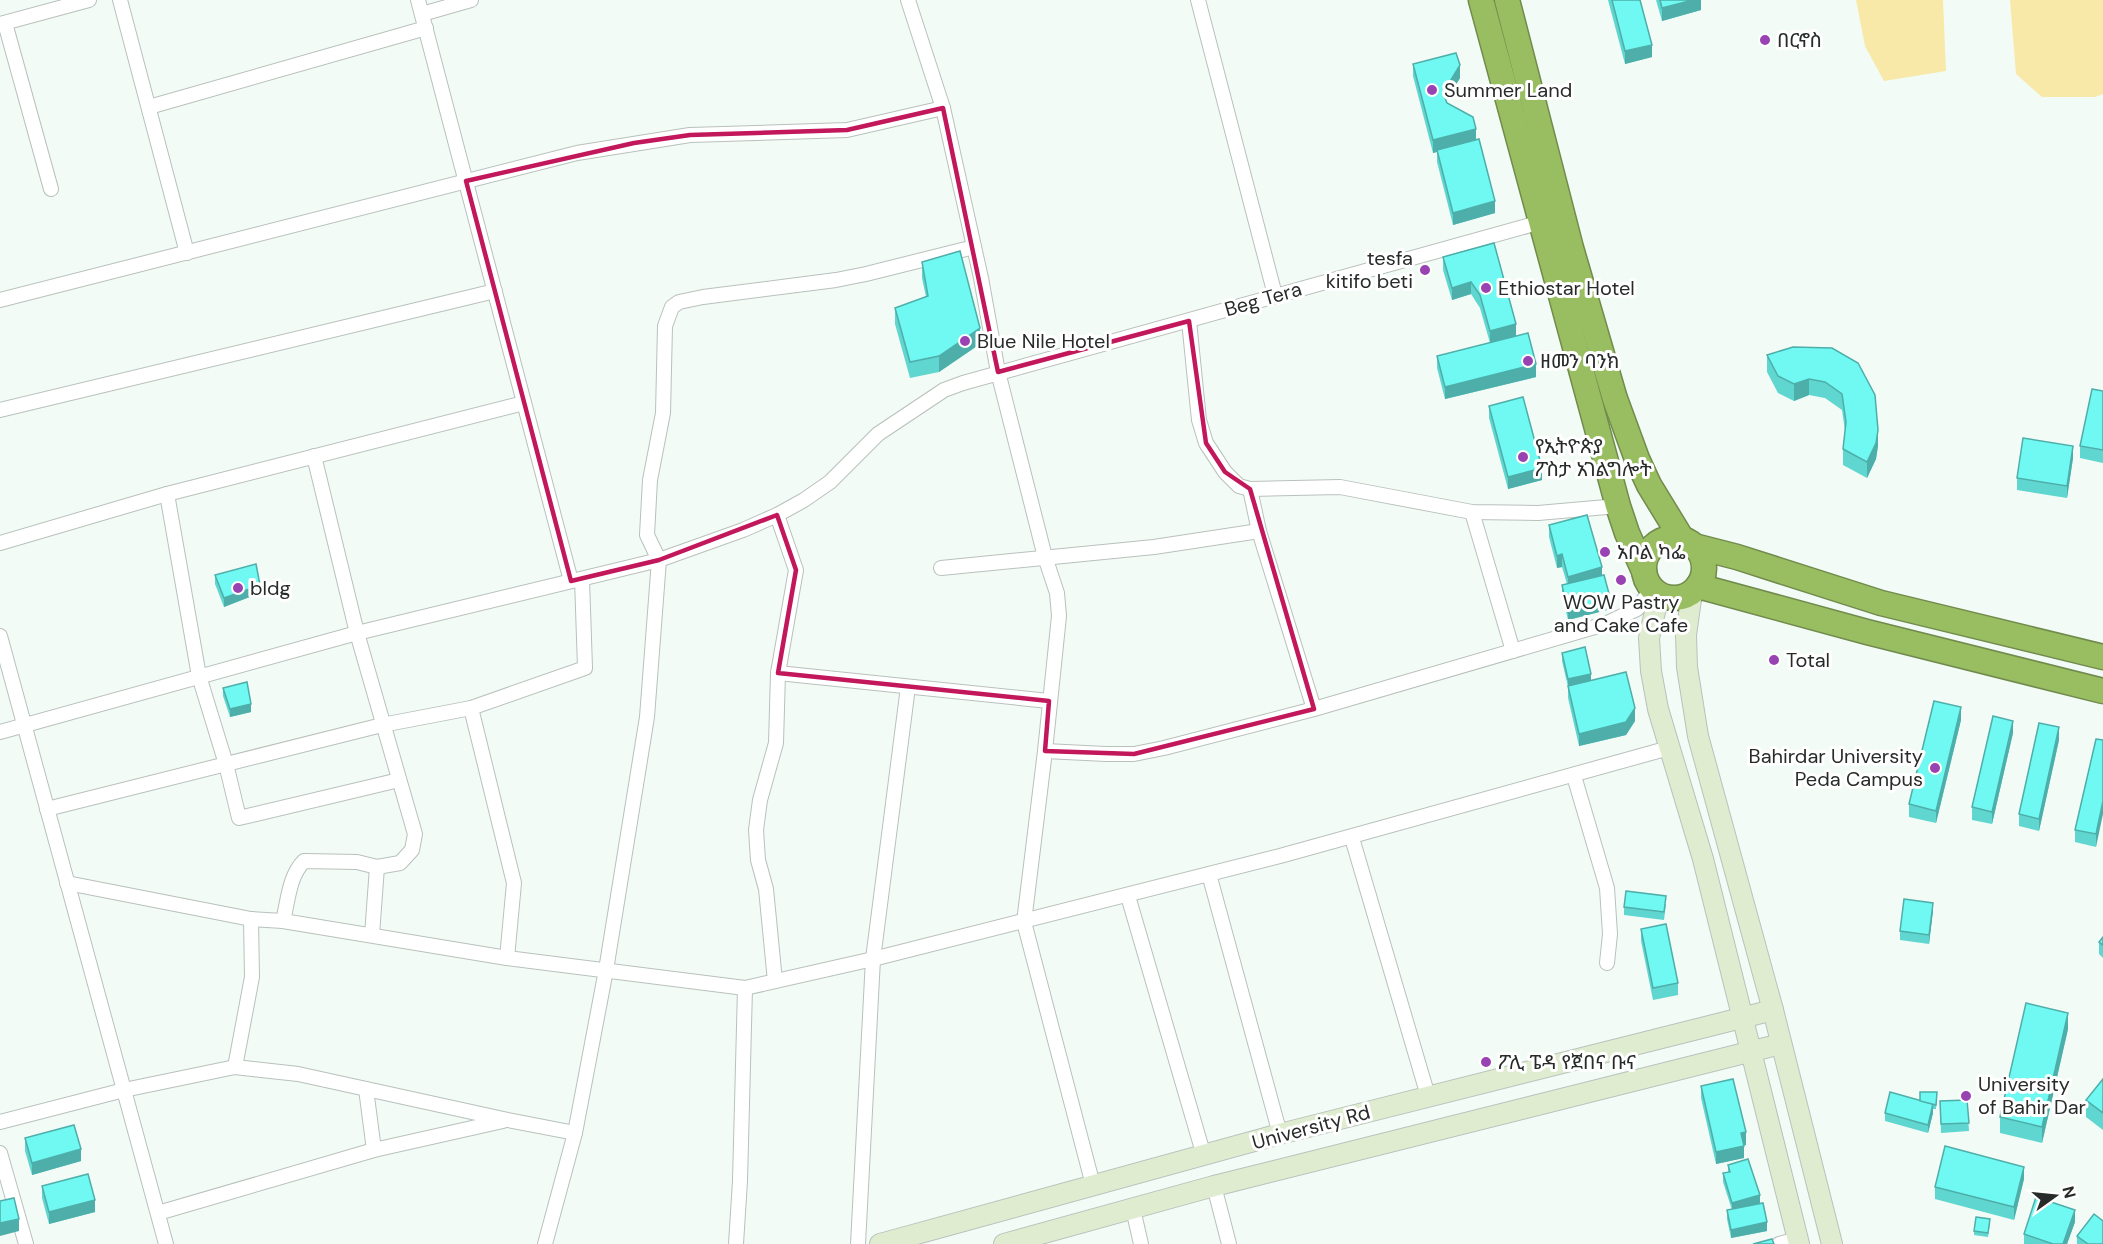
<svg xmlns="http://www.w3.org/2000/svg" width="2103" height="1244" font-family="'DM Sans','Noto Sans Ethiopic',sans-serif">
<rect width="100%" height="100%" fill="#f3fbf6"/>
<!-- green -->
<g fill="#f9e9a9">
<path d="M1856 0H1943L1946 71 1884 81 1865 46Z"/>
<path d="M2010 0H2103V94L2095 97H2042L2016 74Z"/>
</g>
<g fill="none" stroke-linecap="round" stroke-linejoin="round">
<!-- street casing -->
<g stroke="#b9c1bc" stroke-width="16">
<g id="street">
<path d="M120 0 187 253"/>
<path d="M418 0 571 581"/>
<path d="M908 0 943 108 981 278 998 372 1045 557 1057 593 1059 616 1045 751 1024 922 1093 1185"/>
<path d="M1198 0 1275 295"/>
<path d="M422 14 471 0"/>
<path d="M5 23 51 189"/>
<path d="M0 24 89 0"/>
<path d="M149 107 426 28"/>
<path d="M0 300 577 153 690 135 847 130 943 108"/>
<path d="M1189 321 1199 420 1206 443 1225 472 1239 486 1250 489 1340 487 1472 512 1538 513 1618 506"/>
<path d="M0 410 495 291"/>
<path d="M1250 489 1259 531 1314 709"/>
<path d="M167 494 199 676 226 764 239 818 399 780"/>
<path d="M1472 512 1513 651"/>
<path d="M0 543 167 494 524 403"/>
<path d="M941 568 1154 547 1259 531"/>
<path d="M0 636 166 1244"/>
<path d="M778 673 1049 701"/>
<path d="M471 708 514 883 507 958"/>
<path d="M0 732 357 633 659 560 743 530 777 515 804 500 830 482 878 434 944 390 963 383 1545 221"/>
<path d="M1045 751 1106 754H1134L1164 748 1314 709 1605 624 1637 609 1652 588"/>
<path d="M1574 776 1607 888 1610 934 1607 963"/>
<path d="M47 809 382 725 471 708 585 668 582 579"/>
<path d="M1352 838 1428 1096"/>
<path d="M1209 874 1280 1134"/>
<path d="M67 883 251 919 283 921 507 958 745 988 873 959 1280 856 1669 748"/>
<path d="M1128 896 1204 1156"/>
<path d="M283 921C288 901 289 876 304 861L357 862 377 867 400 863 412 850 415 834 357 633 314 456"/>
<path d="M372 935 377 867"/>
<path d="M775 981 766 889 758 860 756 830 760 800 776 743 778 673 796 570 777 515"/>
<path d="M235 1067 252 977 251 919"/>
<path d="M366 1089 374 1150"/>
<path d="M0 1122 124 1090 235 1067 298 1074 508 1120 575 1133"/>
<path d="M0 1153 26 1244"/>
<path d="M1214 1186 1229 1244"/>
<path d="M1133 1209 1141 1244"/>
<path d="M158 1213 374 1150 503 1121"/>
<path d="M545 1244 575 1133 606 970 647 717 659 560 647 535 650 480 663 413 665 326 672 307 679 302 703 297 836 280 866 274 974 247"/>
<path d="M736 1244 740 1181 745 988"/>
<path d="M858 1244 873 959 908 687"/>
<path d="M1779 1244 1798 1239"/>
</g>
</g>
<!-- secondary casing -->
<g stroke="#b9c1bc" stroke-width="22">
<g id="secondary">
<path d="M1692 592 1686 635 1687 667 1698 736 1773 1010 1832 1244"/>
<path d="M1659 594 1649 638 1651 671 1658 709 1703 859 1799 1244"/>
<path d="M880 1244 1280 1134 1773 1010"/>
<path d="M1004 1244 1214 1186 1781 1044"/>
</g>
</g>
<!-- highway casing -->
<g stroke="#718b4d" stroke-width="27">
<g id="highway">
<path d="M1481 0 1618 506 1627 533 1644 571"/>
<path d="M1507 0 1571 248 1615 399 1637 459 1649 485 1682 539"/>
<circle cx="1674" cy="568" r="30"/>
<path d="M1694 546 1737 557 1881 603 2103 657"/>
<path d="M1698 586 1867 632 2103 691"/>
</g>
</g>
<!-- street -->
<use href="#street" stroke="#fff" stroke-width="14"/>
<!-- secondary -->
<use href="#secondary" stroke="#e0ecd0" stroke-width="20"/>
<!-- highway -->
<use href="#highway" stroke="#99be61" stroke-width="24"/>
</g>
<!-- wall -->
<g fill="#60d6d0">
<path d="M1608 0H1640L1652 57 1625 64Z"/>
<path d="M1656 0H1701V10L1662 21Z"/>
<path d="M1413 64 1460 78 1446 101 1447 103 1476 140 1495 213 1453 225 1437 162V152L1433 153 1413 76Z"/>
<path d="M1494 243 1516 336 1536 377 1445 399 1437 368V356L1490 343 1480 308 1471 294 1452 300 1443 270V257Z"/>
<path d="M922 262 980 344 939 372 910 378 895 324V308L926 297 922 278Z"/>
<path d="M1832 348 1878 446 1876 459 1867 478 1843 465V449L1845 431 1842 410 1825 398 1809 395 1794 401 1778 393 1767 372V355Z"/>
<path d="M2103 391V463L2080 458V446Z"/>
<path d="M1489 406 1542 480 1508 489 1489 418Z"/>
<path d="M2073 458 2067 498 2017 490V478Z"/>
<path d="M1549 525 1602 575 1611 609 1568 620 1562 594V585L1567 584 1562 567 1557 568 1549 537Z"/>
<path d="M215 575 260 593 224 607 215 584Z"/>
<path d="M1562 653 1635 721 1626 735 1579 746 1568 698V687L1562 661Z"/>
<path d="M223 688 251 712 230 717 223 696Z"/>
<path d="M1961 720 1936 823 1909 817V804Z"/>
<path d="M2013 733 1992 824 1972 820V807Z"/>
<path d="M2096 739V847L2075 842V830Z"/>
<path d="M2059 740 2039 831 2019 826V814Z"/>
<path d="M1666 904 1664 920 1624 915V907Z"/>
<path d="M1933 911 1929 944 1900 940V931Z"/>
<path d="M1641 929 1678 983V995L1653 1000 1641 941Z"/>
<path d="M2103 937V958L2099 954V942Z"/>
<path d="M2068 1029 2042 1143 2000 1133V1117Z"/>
<path d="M2103 1079V1130L2086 1117V1100Z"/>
<path d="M1701 1086 1746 1145H1744V1158L1716 1164 1701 1098Z"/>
<path d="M1937 1092 1936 1109H1933V1113L1928 1133 1885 1121V1113L1920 1101Z"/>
<path d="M1967 1100 1969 1131 1941 1133 1940 1101Z"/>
<path d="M25 1138 81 1161 32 1175 25 1151Z"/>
<path d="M1728 1165 1760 1204 1754 1205 1767 1231 1731 1238 1727 1219V1210H1732L1723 1182V1173L1728 1172Z"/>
<path d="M2024 1179 2014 1220 1935 1199V1187Z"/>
<path d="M42 1186 95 1212 49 1224 42 1198Z"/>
<path d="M2075 1222 2067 1244H2024V1234Z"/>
<path d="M1990 1223 1988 1237 1974 1235V1231Z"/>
<path d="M2077 1236 2103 1244H2077Z"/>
</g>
<!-- shaded-wall -->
<g fill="#4eaea9">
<path d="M1693 0H1701V10L1662 21V8Z"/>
<path d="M1652 45V57L1625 64V51Z"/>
<path d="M1460 65V78L1443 105V93Z"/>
<path d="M1476 129V141L1433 153V140Z"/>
<path d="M1495 201V213L1453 225V213Z"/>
<path d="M1471 282V294L1452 300V288Z"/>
<path d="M1516 324V337L1490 343V331Z"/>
<path d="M980 328V344L939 372V356Z"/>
<path d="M1536 364V377L1445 399V387Z"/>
<path d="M1809 379V395L1794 401V384Z"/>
<path d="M1878 430V446L1876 459 1867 478V462Z"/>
<path d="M2073 446V458L2067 498V486Z"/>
<path d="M1542 468V480L1508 489V477Z"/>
<path d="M1562 554V567L1557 568V556Z"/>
<path d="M1602 567V580L1568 589V577Z"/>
<path d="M260 585V593L224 607V598Z"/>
<path d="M1611 601V609L1568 620V612Z"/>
<path d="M1591 674V682L1568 688V679Z"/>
<path d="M251 704V712L230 717V709Z"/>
<path d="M1961 707V720L1936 823V811Z"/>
<path d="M1635 708V721L1626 735 1579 746V734Z"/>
<path d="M2013 721V733L1992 824V812Z"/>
<path d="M2059 727V740L2039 831V819Z"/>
<path d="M2103 801V814L2096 847V834Z"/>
<path d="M1933 903V911L1929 944V935Z"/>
<path d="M2068 1013V1029L2042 1143V1127Z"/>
<path d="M1933 1104V1113L1928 1133V1125Z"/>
<path d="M1746 1132V1145L1741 1146V1133Z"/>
<path d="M1744 1146V1158L1716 1164V1152Z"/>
<path d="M81 1149V1161L32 1175V1163Z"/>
<path d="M2024 1167V1179L2014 1220V1207Z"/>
<path d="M1760 1195V1204L1732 1212V1203Z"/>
<path d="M95 1200V1212L49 1224V1212Z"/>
<path d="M2075 1210V1222L2067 1244H2063Z"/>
<path d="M19 1219V1231L0 1236V1223Z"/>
<path d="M1767 1222V1231L1731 1238V1230Z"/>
</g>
<!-- building -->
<g fill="#70f9f2" stroke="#4eaea9" stroke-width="1.5">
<path d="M1612 0H1640L1652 45 1625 51Z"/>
<path d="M1660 0H1693L1662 8Z"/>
<path d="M1456 53 1460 65 1443 93 1447 103 1473 117 1476 129 1433 140 1413 64Z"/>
<path d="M1479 139 1495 201 1453 213 1437 150Z"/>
<path d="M1494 243 1516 324 1490 331 1480 295 1471 282 1452 288 1443 257Z"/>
<path d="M960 251 980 328 939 356 910 362 895 308 928 296 922 262Z"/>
<path d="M1528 333 1536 364 1445 387 1437 356Z"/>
<path d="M1793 347 1832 348 1858 363 1875 395 1878 430 1876 443 1867 462 1843 449 1846 422 1842 394 1825 382 1809 379 1794 384 1778 376 1767 355Z"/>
<path d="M2092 389 2103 391V450L2080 446Z"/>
<path d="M1523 397 1542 468 1508 477 1489 406Z"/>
<path d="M2023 438 2073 446 2067 486 2017 478Z"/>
<path d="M1587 515 1602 567 1568 577 1562 554 1557 556 1549 525Z"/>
<path d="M256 564 260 585 224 598 215 575Z"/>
<path d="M1604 575 1611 601 1568 612 1562 585Z"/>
<path d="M1585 647 1591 674 1568 679 1562 653Z"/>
<path d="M1626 672 1635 708 1626 722 1579 734 1568 686Z"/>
<path d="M247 682 251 704 230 709 223 688Z"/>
<path d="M1934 701 1961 707 1936 811 1909 804Z"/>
<path d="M1993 716 2013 721 1992 812 1972 807Z"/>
<path d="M2039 723 2059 727 2039 819 2019 814Z"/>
<path d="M2096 739 2103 740V801L2096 834 2075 830Z"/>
<path d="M1626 891 1666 896 1664 912 1624 907Z"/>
<path d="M1904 899 1933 903 1929 935 1900 931Z"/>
<path d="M1666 924 1678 983 1653 988 1641 929Z"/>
<path d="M2103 937V945L2099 942Z"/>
<path d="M2026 1003 2068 1013 2042 1127 2000 1117Z"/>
<path d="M1733 1079 1746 1132 1741 1133 1744 1146 1716 1152 1701 1086Z"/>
<path d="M2103 1079V1113L2086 1100Z"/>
<path d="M1890 1092 1933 1104 1928 1125 1885 1113Z"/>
<path d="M1920 1092H1937L1936 1105 1920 1101Z"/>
<path d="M1967 1100 1969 1123 1941 1124 1940 1101Z"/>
<path d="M74 1125 81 1149 32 1163 25 1138Z"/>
<path d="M1945 1146 2024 1167 2014 1207 1935 1187Z"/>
<path d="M1748 1159 1760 1195 1732 1203 1723 1173 1730 1172 1728 1165Z"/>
<path d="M88 1174 95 1200 49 1212 42 1186Z"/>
<path d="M2036 1197 2075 1210 2063 1244H2053L2024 1234Z"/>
<path d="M14 1198 19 1219 0 1223V1201Z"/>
<path d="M1763 1203 1767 1222 1731 1230 1727 1210Z"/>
<path d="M2094 1214 2103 1221V1244H2088L2077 1236Z"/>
<path d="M1976 1217 1990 1219 1988 1233 1974 1231Z"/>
<path d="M1772 1239 1774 1244H1753Z"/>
</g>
<!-- marked area -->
<path fill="none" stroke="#c2185b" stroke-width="4.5" stroke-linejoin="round" d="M943 108 998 372 1189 321 1206 443 1225 472 1250 489 1314 709 1134 754 1045 751 1049 701 778 673 796 570 777 515 659 560 571 581 466 181 634 143 690 135 847 130Z"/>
<!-- markers -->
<g fill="#9843b1" stroke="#fff" stroke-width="2">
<circle cx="1765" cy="40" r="6"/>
<circle cx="1432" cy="90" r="6"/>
<circle cx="1425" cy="270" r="6"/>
<circle cx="1486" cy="288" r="6"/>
<circle cx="965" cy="341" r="6"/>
<circle cx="1528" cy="361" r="6"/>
<circle cx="1523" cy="457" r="6"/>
<circle cx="1605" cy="552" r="6"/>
<circle cx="1621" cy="580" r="6"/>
<circle cx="238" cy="588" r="6"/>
<circle cx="1774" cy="660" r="6"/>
<circle cx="1935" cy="768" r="6"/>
<circle cx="1486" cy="1062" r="6"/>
<circle cx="1966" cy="1096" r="6"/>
</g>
<g text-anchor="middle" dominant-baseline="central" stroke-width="6" stroke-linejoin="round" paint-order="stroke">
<!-- poi labels -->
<g font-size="20" fill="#282b29" stroke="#fff" text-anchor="start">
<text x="1777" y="40">በርኖስ</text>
<text x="1444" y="90">Summer Land</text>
<text x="1413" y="258" text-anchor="end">tesfa<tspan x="1413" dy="23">kitifo beti</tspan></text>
<text x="1498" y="288">Ethiostar Hotel</text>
<text x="977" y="341">Blue Nile Hotel</text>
<text x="1540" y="361">ዘመን ባንክ</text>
<text x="1535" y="446">የኢትዮጵያ<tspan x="1535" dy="23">ፖስታ አገልግሎት</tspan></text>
<text x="1617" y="552">አቦል ካፌ</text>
<text x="250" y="588">bldg</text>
<text x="1621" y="602" text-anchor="middle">WOW Pastry<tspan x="1621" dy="23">and Cake Cafe</tspan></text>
<text x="1786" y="660">Total</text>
<text x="1923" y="756" text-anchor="end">Bahirdar University<tspan x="1923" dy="23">Peda Campus</tspan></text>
<text x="1498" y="1062">ፖሊ ፔዳ የጀበና ቡና</text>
<text x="1978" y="1084">University<tspan x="1978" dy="23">of Bahir Dar</tspan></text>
</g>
<!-- street labels -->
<g font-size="20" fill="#282b29" stroke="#fff">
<text transform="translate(1263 299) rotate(-16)">Beg Tera</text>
<text transform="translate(1311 1127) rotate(-15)">University Rd</text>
</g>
</g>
<!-- north arrow -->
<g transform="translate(2055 1196) rotate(75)" stroke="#ffffff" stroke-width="4.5" paint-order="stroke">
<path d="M0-4.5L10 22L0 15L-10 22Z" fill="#282b29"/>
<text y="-9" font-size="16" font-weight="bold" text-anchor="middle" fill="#282b29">N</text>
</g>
</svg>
